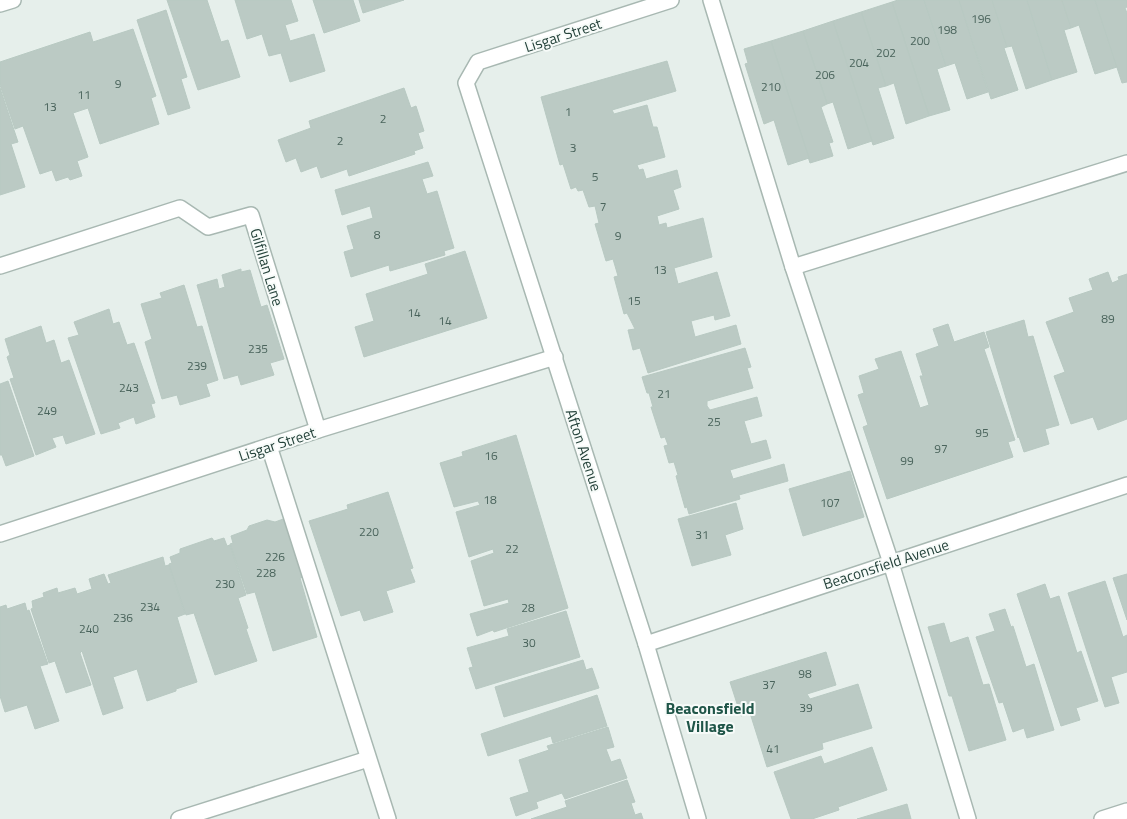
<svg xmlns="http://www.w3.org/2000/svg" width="1127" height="819" font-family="'Titillium Web',sans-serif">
<rect width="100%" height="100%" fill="#e6efeb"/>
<!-- building -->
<g fill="#bbcac4" stroke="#b8c9c2">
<path d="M167 0H207L221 42 228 40 240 77 198 90Z"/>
<path d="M235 0H291L298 21 285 25 290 41 314 34 325 71 290 82 281 53 269 56 262 34 247 39Z"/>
<path d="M313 0H353L360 21 324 33Z"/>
<path d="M359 0H404L363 13Z"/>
<path d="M898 0H924L946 66 937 69 950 110 929 116 892 2Z"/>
<path d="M924 0H959L988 92 967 99 955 63 946 66Z"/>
<path d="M959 0H992L1007 47 1004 48 1018 90 991 99Z"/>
<path d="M992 0H1027L1052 80 1026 89 1012 46 1007 47Z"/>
<path d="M1027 0H1062L1071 28 1064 30 1077 72 1052 80Z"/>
<path d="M1062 0H1095L1117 67 1095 74 1079 25 1071 28Z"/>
<path d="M1095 0H1127V7L1125 8 1127 13V82L1122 83Z"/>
<path d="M892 2 929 116 906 124 894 83 886 86 861 12Z"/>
<path d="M166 10 187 77 181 79 190 108 168 115 137 20Z"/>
<path d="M861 12 886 86 878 88 894 138 873 145 833 21Z"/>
<path d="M833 21 872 141 848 149 833 102 827 104 803 31Z"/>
<path d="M133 29 156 96 151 98 159 124 100 144 88 108 73 113 88 157 77 161 82 176 70 180 68 177 56 181 52 170 40 174 23 126 15 129 0 85V62L90 32 93 42Z"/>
<path d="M803 31 827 104 821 107 833 142 829 143 833 156 810 163 771 41Z"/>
<path d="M771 41 809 158 788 165 774 120 764 124 745 64 748 63 744 49Z"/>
<path d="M667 61 676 91 612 110 614 114 647 105 653 127H657L665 157 637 165 639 170 643 169 646 179 677 170 681 187 673 190 679 209 657 216 659 225 666 223 667 228 703 218 712 257 674 268 678 284 717 272 730 316 715 320 714 315 691 321 695 337 736 325 741 344 648 373 640 348 633 350 628 330 635 329 627 313 624 314 614 277 618 276 613 259 606 261 595 224 599 223 595 206 589 207 583 190 578 191 576 187 571 189 563 164 560 165 541 97Z"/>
<path d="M0 88 18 142 11 144 25 187 0 195Z"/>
<path d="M404 88 411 108 416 106 424 131 418 133 423 148 414 151 415 154 349 176 347 169 321 178 317 166 301 172 296 158 286 162 278 140 311 128 309 121Z"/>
<path d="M428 162 433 176 422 179 427 194 437 191 454 248 444 251 445 255 390 271 389 265 351 277 344 252 354 249 347 226 373 218 370 206 342 215 335 190Z"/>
<path d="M465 251 487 318 364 357 355 327 374 321 366 294 428 274 425 264Z"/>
<path d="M241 269V272L250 270 261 307 267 305 284 359 270 363 274 375 241 385 238 375 224 379 197 285 217 279 219 289 225 287 222 275Z"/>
<path d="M1108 272 1112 283 1119 280 1118 277 1127 274V419L1098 430 1093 417 1071 424 1054 376 1065 372 1046 322 1074 312 1069 298 1093 290 1089 279Z"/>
<path d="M184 285 197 327 202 326 218 380 206 384 210 396 180 405 177 395 162 399 145 342 152 339 141 304 162 298 160 293Z"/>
<path d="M109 309 113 324 119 322 127 345 134 343 155 403 151 404 155 417 136 424 134 417 118 423 120 428 101 434 68 338 79 335 74 322Z"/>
<path d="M1024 320 1028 337 1033 336 1059 425 1045 429 1049 444 1024 452 1019 437 1018 438 986 332Z"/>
<path d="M948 324 954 342 984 332 989 347 984 349 1015 440 1008 442 1013 457 887 499 863 427 868 425 858 395 864 393 859 376 879 369 875 359 901 351 920 408 929 405 920 376H923L916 354 939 346 933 329Z"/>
<path d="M41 326 46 343 54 340 61 363 69 360 95 434 66 444 63 435 52 438 56 447 36 455 10 379 14 378 7 357 10 355 5 339Z"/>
<path d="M745 348 751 367 747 368 753 388 707 401V406L710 410 757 397 762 416 744 421 751 444 766 440 771 458 730 470 733 479 784 464 788 481 739 495 740 499 689 514 687 507 685 508 676 476 678 475 674 462 669 463 664 446 668 445 665 437 661 438 651 407H653L649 393H647L642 377Z"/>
<path d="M8 381 34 456 6 466 2 455H0V384Z"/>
<path d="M516 435 568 608 494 632 493 630 477 636 470 614 509 603 508 599 484 606 471 561 494 553 493 549 469 557 456 512 480 505 478 501 454 507 440 463 463 456 462 452Z"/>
<path d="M850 471 864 517 803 536 789 489Z"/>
<path d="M388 492 413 568 410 569 415 582 386 591 393 612 364 621 360 610 341 616 309 521 348 509 347 505Z"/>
<path d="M736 503 743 529 725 535 731 555 692 566 678 519Z"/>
<path d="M286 518 307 576 300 578 317 637 273 651 255 592 247 594 230 544 233 543 231 536 247 530 249 526 267 520 275 522Z"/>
<path d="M212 538 214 541 224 538 227 546 230 545 246 595 238 598 248 628 246 629 257 661 215 675 194 613 186 615 169 564 172 563 170 557 180 553V549Z"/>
<path d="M163 557 165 566 169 565 185 614 177 617 197 682 176 689V691L147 701 137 669 113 677 123 708 103 715 82 651 80 653 91 685 66 693 55 661 49 663 31 609 33 608 32 601 44 597 43 593 57 588 58 593 75 588 77 594 92 589 89 579 104 574 108 584 111 583 108 575Z"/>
<path d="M1127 574V620L1113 578Z"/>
<path d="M1105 581 1123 637 1127 635V672L1111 677 1119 703 1105 707 1068 593Z"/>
<path d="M1045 584 1050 599 1059 596 1077 653 1081 651 1098 701 1076 708 1080 720 1061 726 1017 594Z"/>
<path d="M25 603 27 611 29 610 48 664 40 666 59 721 35 729 27 705 5 712 0 696V607L6 605 7 609Z"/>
<path d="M1005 609 1011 627 1013 626 1026 667 1034 664 1054 730 1027 738 1024 728 1013 732 1003 702 999 703 976 637 995 631 989 614Z"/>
<path d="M566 611 580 657 476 689 469 668 473 667 467 648 509 636 507 629Z"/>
<path d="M944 623 950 643 968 637 983 685 989 684 1006 740 969 751 952 696H949L928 627Z"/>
<path d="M826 652 836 685 807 694 810 699 858 684 872 728 822 743 823 749 767 767 750 713 741 716 730 682Z"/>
<path d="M583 660 586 670 592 668 599 688 504 717 495 687Z"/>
<path d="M597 695 607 726 553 743 551 736 488 756 481 734Z"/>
<path d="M608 727 614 747 606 749 611 762 620 759 627 778 565 799 562 793 536 802 538 808 516 816 510 798 529 792 519 760 549 750 547 746Z"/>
<path d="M872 747 887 790 838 807 839 810 812 819H791L774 772 821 756 824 764Z"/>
<path d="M627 780 635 802 631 803 635 815 641 813 643 819H531L567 807 565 801Z"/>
<path d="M907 804 911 819H857Z"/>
</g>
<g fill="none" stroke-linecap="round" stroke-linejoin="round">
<!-- lane casing -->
<g stroke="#a8b8b2" stroke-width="18">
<g id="lane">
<path d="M711 0 793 267 891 563 968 819"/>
<path d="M0 266 180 208 208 227 251 215 318 430"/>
<path d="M793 267 1127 163"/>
<path d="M269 446 388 819"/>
<path d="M179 819 368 759"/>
<path d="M1102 819 1127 811"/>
</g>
</g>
<!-- street casing -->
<g stroke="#a8b8b2" stroke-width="18">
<g id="street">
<path d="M671 0 478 62 466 83 646 644 698 819"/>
<path d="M0 4 13 0"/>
<path d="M0 534 318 430 555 357"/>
<path d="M646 644 1127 485"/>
</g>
</g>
<!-- lane -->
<use href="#lane" stroke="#fff" stroke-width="15"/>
<!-- street -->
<use href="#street" stroke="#fff" stroke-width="15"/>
</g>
<g text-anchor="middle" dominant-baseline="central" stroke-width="4" stroke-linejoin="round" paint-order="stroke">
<!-- number labels -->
<g font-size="12" fill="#4a645c">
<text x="981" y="18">196</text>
<text x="947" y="29">198</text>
<text x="920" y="40">200</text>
<text x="886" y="52">202</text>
<text x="859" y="62">204</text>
<text x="825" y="74">206</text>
<text x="118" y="83">9</text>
<text x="771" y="86">210</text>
<text x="84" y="94">11</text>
<text x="50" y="106">13</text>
<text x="568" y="111">1</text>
<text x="383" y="118">2</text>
<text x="340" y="140">2</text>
<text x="573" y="147">3</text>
<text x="595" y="176">5</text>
<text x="603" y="206">7</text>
<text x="377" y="234">8</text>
<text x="618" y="235">9</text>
<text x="660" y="269">13</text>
<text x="634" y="300">15</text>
<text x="414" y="312">14</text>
<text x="1108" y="318">89</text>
<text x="445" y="320">14</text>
<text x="258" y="348">235</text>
<text x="197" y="365">239</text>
<text x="129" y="387">243</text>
<text x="664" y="393">21</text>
<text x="47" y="410">249</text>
<text x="714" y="421">25</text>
<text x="982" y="432">95</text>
<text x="941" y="448">97</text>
<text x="491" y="455">16</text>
<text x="907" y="460">99</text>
<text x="490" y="499">18</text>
<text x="830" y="502">107</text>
<text x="369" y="531">220</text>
<text x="702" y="534">31</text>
<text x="512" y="548">22</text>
<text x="275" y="556">226</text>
<text x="266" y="572">228</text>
<text x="225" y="583">230</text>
<text x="150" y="606">234</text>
<text x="528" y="607">28</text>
<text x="123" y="617">236</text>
<text x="89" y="628">240</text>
<text x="529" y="642">30</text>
<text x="805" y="673">98</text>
<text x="769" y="684">37</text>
<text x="806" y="707">39</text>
<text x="773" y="748">41</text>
</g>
<!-- street labels -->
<g font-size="15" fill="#24423a" stroke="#f7fbf9">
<text transform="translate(563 35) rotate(-18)">Lisgar Street</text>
<text transform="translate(267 267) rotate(73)">Gilfillan Lane</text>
<text transform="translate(277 444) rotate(-18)">Lisgar Street</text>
<text transform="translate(584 450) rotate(72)">Afton Avenue</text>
<text transform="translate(886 564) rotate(-18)">Beaconsfield Avenue</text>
</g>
<!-- neighbourhood labels -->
<g font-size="16" font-weight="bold" fill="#1f5548" stroke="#f7fbf9">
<text x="710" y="708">Beaconsfield<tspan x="710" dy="18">Village</tspan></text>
</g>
</g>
</svg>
